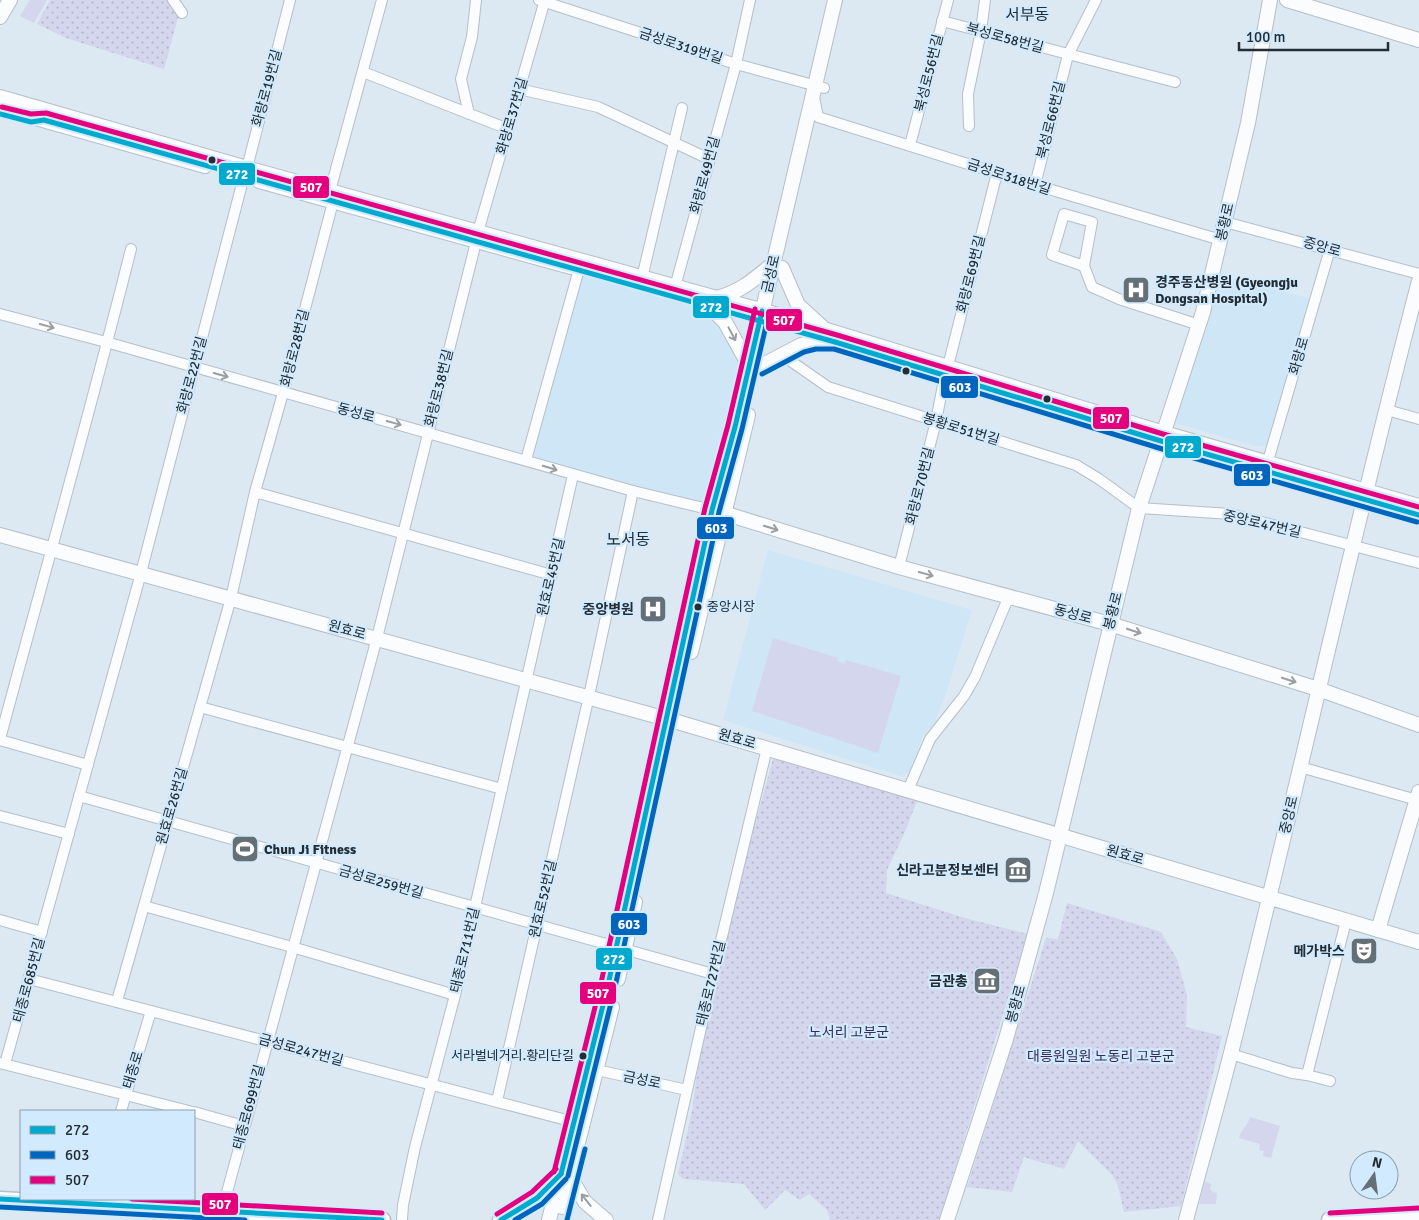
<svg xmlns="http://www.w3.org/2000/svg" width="1419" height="1220" font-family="Signika,'Noto Sans KR',sans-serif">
<defs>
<pattern id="park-dots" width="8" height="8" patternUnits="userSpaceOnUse" patternTransform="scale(1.25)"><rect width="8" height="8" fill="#d3d6ec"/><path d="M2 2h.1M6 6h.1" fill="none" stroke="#b5b8cb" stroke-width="1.8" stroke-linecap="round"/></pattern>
</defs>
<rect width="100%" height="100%" fill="#dce9f3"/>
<!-- built -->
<g fill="#cfe6f7">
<path d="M579 269 709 306 750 367 712 510 526 460Z"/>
<path d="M1215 275 1309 298 1267 445 1259 447 1175 423Z"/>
<path d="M768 550 972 610 949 684 935 723 923 735 911 771 901 776 723 720Z"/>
</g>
<!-- green -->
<g fill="#d3d6ec">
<path d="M30 0H47L34 23 20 16Z"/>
<path d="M773 638 838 658 837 661 844 664 846 660 901 676 878 753 752 711Z"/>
<path d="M1250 1117 1280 1126 1271 1158 1263 1156 1264 1151 1259 1150 1260 1144 1239 1138C1241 1129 1248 1126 1250 1117Z"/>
<path d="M1205 1181 1211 1184 1210 1189 1213 1192 1217 1193 1216 1204H1199Z"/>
</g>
<!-- park -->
<g fill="url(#park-dots)">
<path d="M50 0H167L171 8 179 14 164 69 66 38 37 24Z"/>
<path d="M774 755 919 796 904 834 887 870 886 893 965 918 1028 934 939 1220H830L827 1210 809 1194 800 1200 785 1190 765 1210 744 1184 683 1179 678 1174 692 1111 703 1029 731 912Z"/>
<path d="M1067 903 1161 932 1177 959 1187 995 1186 1027 1222 1036 1181 1206 1124 1212 1118 1186 1113 1176 1078 1141 1064 1169 1024 1157 1012 1192 967 1187 1046 938 1058 939Z"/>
</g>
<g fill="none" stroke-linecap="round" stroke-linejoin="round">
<!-- street casing -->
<g stroke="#b6bfc7" stroke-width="12">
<g id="street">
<path d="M173 0 182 13"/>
<path d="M539 0 736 64 824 88"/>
<path d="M942 21 1175 82"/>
<path d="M363 72 508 129"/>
<path d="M519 89 598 107 709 159"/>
<path d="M814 97 818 117 1035 185 1221 240"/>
<path d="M469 114 461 79 472 37 476 0"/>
<path d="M969 126 968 94 981 31 985 0"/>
<path d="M910 145 948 0"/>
<path d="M247 168 290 0"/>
<path d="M1035 185 1068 55 1096 0"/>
<path d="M330 191 382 0"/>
<path d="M1225 222 1419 274"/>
<path d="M478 232 545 0"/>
<path d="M1084 266 1092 222 1064 214 1052 255 1084 266 1092 287 1119 299 1199 325"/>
<path d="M642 278 682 108"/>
<path d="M675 287 736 64 750 0"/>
<path d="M0 314 106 342 633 491 712 510"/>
<path d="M782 355 828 387 1076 465 1099 479 1139 508 1231 514 1419 563"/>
<path d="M948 366 997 173"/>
<path d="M1387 410 1419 419"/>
<path d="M526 460 579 269"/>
<path d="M1265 471 1330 249"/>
<path d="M255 492 552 575"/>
<path d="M899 567 936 421 945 375"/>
<path d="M200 707 502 789"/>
<path d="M0 739C44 575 90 413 131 249"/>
<path d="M0 740 88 765"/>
<path d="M1300 767 1417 800"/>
<path d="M908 790 930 739 964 696 975 677 1009 596"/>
<path d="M79 796 713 974"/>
<path d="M0 816 69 834"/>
<path d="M144 906 292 947 455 995"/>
<path d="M0 920 42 932"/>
<path d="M29 979 574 1122"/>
<path d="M117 1001 231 598 255 492 283 393 333 202"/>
<path d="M1231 1054 1292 1073 1307 1075 1330 1081"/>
<path d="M0 1063 189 1111"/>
<path d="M5 1064 141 573 244 176"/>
<path d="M597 1070 687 1090"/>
<path d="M1307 1075 1346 921"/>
<path d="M497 1101 589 696 633 491"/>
<path d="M121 1111 151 1011"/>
<path d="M194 1112 244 1126"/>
<path d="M223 1220 226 1196 377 638 476 242"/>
<path d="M402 1220 403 1205 415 1147 455 995 573 475"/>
<path d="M658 1220 713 974 767 748"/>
</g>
</g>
<!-- secondary casing -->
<g stroke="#b6bfc7" stroke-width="16">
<g id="secondary">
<path d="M1287 0 1419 40"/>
<path d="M0 17 10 0"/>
<path d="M0 97 247 168 771 313 1164 433 1419 506"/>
<path d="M0 108 205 166"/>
<path d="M259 181 571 267"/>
<path d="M782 268 798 305 822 327"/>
<path d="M717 298C742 291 753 280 773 264"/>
<path d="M709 306 725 322 750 367"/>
<path d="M759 367 801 345 815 341 835 342"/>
<path d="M717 511 899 567 1110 624 1318 689 1419 725"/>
<path d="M0 535 674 721 1419 942"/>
<path d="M691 652 748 415"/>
<path d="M1378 930 1419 792"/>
<path d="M618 979 635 902"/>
<path d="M570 1177 585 1202 606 1220"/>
<path d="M562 1207 612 1007"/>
<path d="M549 1220 608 985 712 510 735 427 754 347 835 0"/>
<path d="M947 1220 1006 1039 1046 893 1139 508 1203 312 1248 123 1270 0"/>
<path d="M1186 1220C1202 1159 1220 1098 1235 1037 1298 786 1353 532 1419 281"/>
</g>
</g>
<!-- primary casing -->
<g stroke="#b6bfc7" stroke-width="19">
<g id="primary">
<path d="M0 1200 382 1220"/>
<path d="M501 1220 537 1198 561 1174"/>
<path d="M1330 1220 1419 1215"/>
</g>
</g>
<!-- street -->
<use href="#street" stroke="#fafcfd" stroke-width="10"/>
<!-- secondary -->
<use href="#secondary" stroke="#fafcfd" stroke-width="14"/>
<!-- primary -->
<use href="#primary" stroke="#fafcfd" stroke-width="16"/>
<!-- bus-1 casing -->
<g stroke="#d2eafd" stroke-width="9">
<g id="bus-1">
<path d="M0 114 31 122 44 120 835 342 1161 441 1419 515"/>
<path d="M561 1174 608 985 712 510 735 427 762 311"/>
<path d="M0 1199 382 1220"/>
<path d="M501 1220 537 1198 561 1174"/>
</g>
</g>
<!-- bus-2 casing -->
<g stroke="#d2eafd" stroke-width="9">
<g id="bus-2">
<path d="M762 374 804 352 816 349H834L1159 448 1417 522"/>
<path d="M568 1176 615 987 719 512 742 429 769 313"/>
<path d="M0 1207 245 1220"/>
<path d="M515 1220 542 1204 566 1179"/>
<path d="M567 1220 585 1149"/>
</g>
</g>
<!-- bus-3 casing -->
<g stroke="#d2eafd" stroke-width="9">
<g id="bus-3">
<path d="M2 107 31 114 46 113 837 335 1163 434 1419 507"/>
<path d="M554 1172 601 983 705 508 728 425 755 309"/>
<path d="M132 1199 382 1213"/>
<path d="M1330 1213 1419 1208"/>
<path d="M497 1214 532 1192 556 1169"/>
</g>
</g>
<!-- bus-1 -->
<use href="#bus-1" stroke="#00a9ce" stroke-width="5"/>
<!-- bus-2 -->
<use href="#bus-2" stroke="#0065bd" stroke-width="5"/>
<!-- bus-3 -->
<use href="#bus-3" stroke="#e5007d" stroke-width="5"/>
</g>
<!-- one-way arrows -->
<defs><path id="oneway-shaft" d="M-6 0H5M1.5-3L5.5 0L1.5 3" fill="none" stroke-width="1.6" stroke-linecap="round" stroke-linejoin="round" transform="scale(1.25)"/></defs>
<g stroke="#999fa2">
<use href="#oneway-shaft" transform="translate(47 326) rotate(15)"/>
<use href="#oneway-shaft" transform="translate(732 334) rotate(62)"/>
<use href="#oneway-shaft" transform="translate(221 375) rotate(16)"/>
<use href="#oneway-shaft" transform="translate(394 423) rotate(15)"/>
<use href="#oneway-shaft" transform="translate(550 468) rotate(17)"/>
<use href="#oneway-shaft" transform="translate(771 528) rotate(17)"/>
<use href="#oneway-shaft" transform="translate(926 574) rotate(15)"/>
<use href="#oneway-shaft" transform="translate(1134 631) rotate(18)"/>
<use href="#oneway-shaft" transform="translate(1289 680) rotate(18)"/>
<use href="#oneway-shaft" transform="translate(586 1200) rotate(-128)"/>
</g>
<!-- icons -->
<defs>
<g id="hospital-square" transform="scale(1.4375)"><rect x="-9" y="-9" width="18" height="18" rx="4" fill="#646f76" stroke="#d2eafd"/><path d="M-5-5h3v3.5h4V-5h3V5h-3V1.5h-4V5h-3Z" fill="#fff"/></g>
<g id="stadium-square" transform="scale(1.4375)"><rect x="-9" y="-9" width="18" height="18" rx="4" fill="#646f76" stroke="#d2eafd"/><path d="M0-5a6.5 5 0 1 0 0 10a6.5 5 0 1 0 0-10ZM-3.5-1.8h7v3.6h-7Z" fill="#fff"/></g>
<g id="museum-square" transform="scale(1.4375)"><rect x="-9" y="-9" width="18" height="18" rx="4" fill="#646f76" stroke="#d2eafd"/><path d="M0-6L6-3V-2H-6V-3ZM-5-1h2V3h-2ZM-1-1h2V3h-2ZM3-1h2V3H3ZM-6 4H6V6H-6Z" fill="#fff"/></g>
<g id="theatre-square" transform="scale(1.4375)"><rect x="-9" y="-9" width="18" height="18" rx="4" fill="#646f76" stroke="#d2eafd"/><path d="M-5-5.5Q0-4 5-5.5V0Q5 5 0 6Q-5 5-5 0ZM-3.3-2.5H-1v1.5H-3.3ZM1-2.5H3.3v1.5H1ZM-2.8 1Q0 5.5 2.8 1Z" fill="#fff"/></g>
</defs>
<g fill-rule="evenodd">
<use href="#hospital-square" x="1136" y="290"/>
<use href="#hospital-square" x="653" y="609"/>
<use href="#stadium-square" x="245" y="849"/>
<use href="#museum-square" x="1018" y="870"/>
<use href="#theatre-square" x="1364" y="951"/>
<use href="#museum-square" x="987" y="981"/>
</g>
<!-- markers -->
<g fill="#232d33" stroke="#d2eafd" stroke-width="2">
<circle cx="212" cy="160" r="4.5"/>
<circle cx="906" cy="371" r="4.5"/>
<circle cx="1047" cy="399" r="4.5"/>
<circle cx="698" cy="607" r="4.5"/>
<circle cx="583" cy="1056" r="4.5"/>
</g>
<g text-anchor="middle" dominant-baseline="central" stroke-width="4.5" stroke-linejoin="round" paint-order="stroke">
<!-- bus labels -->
<g font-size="13" fill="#232d33" stroke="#d2eafd" text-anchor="start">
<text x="707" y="607">중앙시장</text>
<text x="574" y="1056" text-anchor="end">서라벌네거리.황리단길</text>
</g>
<!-- street labels -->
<g font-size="14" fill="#232d33" stroke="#d2eafd">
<text transform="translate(1005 38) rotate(15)">북성로58번길</text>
<text transform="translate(681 46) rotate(18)">금성로319번길</text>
<text transform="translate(929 73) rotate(-76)">북성로56번길</text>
<text transform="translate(267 88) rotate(-75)">화랑로19번길</text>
<text transform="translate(512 116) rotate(-74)">화랑로37번길</text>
<text transform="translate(1051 120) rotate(-76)">북성로66번길</text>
<text transform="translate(705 175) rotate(-75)">화랑로49번길</text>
<text transform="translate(1009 177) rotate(18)">금성로318번길</text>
<text transform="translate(1225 222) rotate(-77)">봉황로</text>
<text transform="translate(1322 247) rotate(15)">중앙로</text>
<text transform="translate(771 274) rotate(-77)">금성로</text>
<text transform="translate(971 274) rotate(-76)">화랑로69번길</text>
<text transform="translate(295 348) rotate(-76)">화랑로28번길</text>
<text transform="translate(1299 356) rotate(-74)">화랑로</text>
<text transform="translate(192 375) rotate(-75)">화랑로22번길</text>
<text transform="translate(439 388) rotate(-76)">화랑로38번길</text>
<text transform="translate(356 413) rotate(15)">동성로</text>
<text transform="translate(961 429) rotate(17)">봉황로51번길</text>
<text transform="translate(920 486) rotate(-76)">화랑로70번길</text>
<text transform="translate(1262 524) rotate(13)">중앙로47번길</text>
<text transform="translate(551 577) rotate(-77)">원효로45번길</text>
<text transform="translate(1113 611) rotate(-76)">봉황로</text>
<text transform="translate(1073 614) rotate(15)">동성로</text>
<text transform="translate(347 630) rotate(15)">원효로</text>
<text transform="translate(737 739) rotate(16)">원효로</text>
<text transform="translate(172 806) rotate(-74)">원효로26번길</text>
<text transform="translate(1289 815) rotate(-77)">중앙로</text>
<text transform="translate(1125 855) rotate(16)">원효로</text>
<text transform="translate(381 882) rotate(16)">금성로259번길</text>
<text transform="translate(543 899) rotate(-77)">원효로52번길</text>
<text transform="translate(465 950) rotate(-77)">태종로711번길</text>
<text transform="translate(29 980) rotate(-75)">태종로685번길</text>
<text transform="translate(711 983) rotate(-77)">태종로727번길</text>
<text transform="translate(1016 1004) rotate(-75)">봉황로</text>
<text transform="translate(301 1050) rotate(15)">금성로247번길</text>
<text transform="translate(133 1070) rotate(-73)">태종로</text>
<text transform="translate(642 1080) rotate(12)">금성로</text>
<text transform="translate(249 1107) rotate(-75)">태종로699번길</text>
</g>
<!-- poi labels -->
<g font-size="14" font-weight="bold" fill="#232d33" stroke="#d2eafd" text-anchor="end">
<text x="1155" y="282" text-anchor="start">경주동산병원 (Gyeongju<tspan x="1155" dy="16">Dongsan Hospital)</tspan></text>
<text x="634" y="609">중앙병원</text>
<text x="264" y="849" text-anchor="start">Chun Ji Fitness</text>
<text x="999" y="870">신라고분정보센터</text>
<text x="1345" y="951">메가박스</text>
<text x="968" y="981">금관총</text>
</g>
<!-- park labels -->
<g font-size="14" fill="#392c5d" stroke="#d2eafd">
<text x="849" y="1032">노서리 고분군</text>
<text x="1101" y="1056">대릉원일원 노동리 고분군</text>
</g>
<!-- quarter labels -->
<g font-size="16" fill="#232d33" stroke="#d2eafd">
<text x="1027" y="15">서부동</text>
<text x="628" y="540">노서동</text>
</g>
</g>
<g stroke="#d2eafd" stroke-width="2">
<rect x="218" y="162" width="38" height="24" rx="5" fill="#00a9ce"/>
<rect x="292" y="175" width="38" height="24" rx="5" fill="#e5007d"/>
<rect x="692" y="295" width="38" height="24" rx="5" fill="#00a9ce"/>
<rect x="765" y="308" width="38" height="24" rx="5" fill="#e5007d"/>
<rect x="940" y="375" width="39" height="24" rx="5" fill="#0065bd"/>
<rect x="1092" y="406" width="38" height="24" rx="5" fill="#e5007d"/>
<rect x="1164" y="435" width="38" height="24" rx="5" fill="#00a9ce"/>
<rect x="1233" y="463" width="38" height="24" rx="5" fill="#0065bd"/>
<rect x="696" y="516" width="39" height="24" rx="5" fill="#0065bd"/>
<rect x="610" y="912" width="38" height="24" rx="5" fill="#0065bd"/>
<rect x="595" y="947" width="38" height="24" rx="5" fill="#00a9ce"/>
<rect x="579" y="981" width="38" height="24" rx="5" fill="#e5007d"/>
<rect x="201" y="1192" width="38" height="24" rx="5" fill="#e5007d"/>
</g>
<g font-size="14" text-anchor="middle" font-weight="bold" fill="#fff">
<text x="237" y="179">272</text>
<text x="311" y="192">507</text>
<text x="711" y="312">272</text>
<text x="784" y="325">507</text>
<text x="960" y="392">603</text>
<text x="1111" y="423">507</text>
<text x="1183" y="452">272</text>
<text x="1252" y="480">603</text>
<text x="716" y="533">603</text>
<text x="629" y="929">603</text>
<text x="614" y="964">272</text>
<text x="598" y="998">507</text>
<text x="220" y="1209">507</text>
</g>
<!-- legend -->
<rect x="20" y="1110" width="175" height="90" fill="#d2eafd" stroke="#8c9eac"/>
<rect x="30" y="1126" width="25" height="8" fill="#00a9ce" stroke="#8c9eac"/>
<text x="65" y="1135" font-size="15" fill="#232d33">272</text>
<rect x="30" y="1151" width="25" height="8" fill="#0065bd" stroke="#8c9eac"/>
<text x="65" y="1160" font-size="15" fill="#232d33">603</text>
<rect x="30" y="1176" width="25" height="8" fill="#e5007d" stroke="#8c9eac"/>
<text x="65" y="1185" font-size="15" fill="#232d33">507</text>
<!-- north arrow -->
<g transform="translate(1374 1175) rotate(14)"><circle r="24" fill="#d2eafd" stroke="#8c9eac"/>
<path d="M0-4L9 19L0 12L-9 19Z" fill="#646f76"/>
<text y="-8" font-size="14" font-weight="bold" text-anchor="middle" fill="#232d33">N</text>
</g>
<!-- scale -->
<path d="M1239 42v8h149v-8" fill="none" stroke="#232d33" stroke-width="2.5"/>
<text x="1246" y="42" font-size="15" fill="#232d33" stroke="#d2eafd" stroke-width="4" paint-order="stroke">100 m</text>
</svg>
